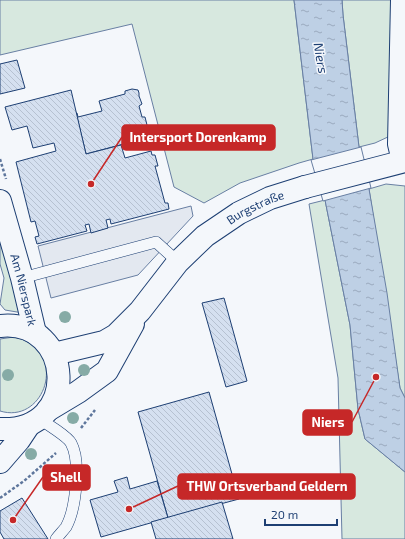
<svg xmlns="http://www.w3.org/2000/svg" width="405" height="539" font-family="'Exo 2',sans-serif">
<defs>
<pattern id="water-ripples" width="26" height="14" patternUnits="userSpaceOnUse"><rect width="26" height="14" fill="#bed0e5"/><path d="M2 4q2-2 4 0t4 0M15 11q2-2 4 0t4 0" fill="none" stroke="#9aaabe"/></pattern>
<pattern id="building-back-hatch" width="6" height="6" patternUnits="userSpaceOnUse"><rect width="6" height="6" fill="#d5e0f0"/><path d="M-1 5l2 2M0 0l6 6M5-1l2 2" fill="none" stroke="#b6c1d1"/></pattern>
</defs>
<rect width="100%" height="100%" fill="#f4f7fb"/>
<!-- grass -->
<g fill="#d7e8df" stroke="#687fa3">
<path d="M0 0H294L313 159 299 163 240 183 204 203 174 187 132 24 0 55Z"/>
<path d="M342 0H392L390 136 375 143 359 147 343 15Z"/>
<path d="M386 184 405 186V398L400 388 369 189Z"/>
<path d="M325 200 350 325 358 409 365 439 405 472V539H342L338 378 309 204Z"/>
<path d="M0 217 23 313 5 310 0 304 4 278 0 264Z"/>
<path d="M14 337C18 338 22 339 26 341 66 361 42 424 0 411V339Z"/>
</g>
<!-- parking -->
<path fill="#e3e8f0" stroke="#687fa3" d="M191 206 193 216 138 275 51 298 38 246Z"/>
<!-- water -->
<path fill="url(#water-ripples)" stroke="#687fa3" d="M294 0H342L343 15 359 147 369 189 387 293 400 388 405 398V472L365 439 358 409 350 325 325 200 313 159Z"/>
<!-- pier -->
<path fill="#f4f7fb" stroke="#687fa3" d="M361 147 371 188 323 201 311 160Z"/>
<!-- building -->
<g fill="url(#building-back-hatch)" stroke="#1d3f73">
<path d="M17 60 25 88 0 94V64Z"/>
<path d="M132 89 138 90 139 93V96L142 104 139 106 142 117H145L150 137 86 154 76 113H77L78 117 102 111 99 101 125 94V91Z"/>
<path d="M71 90 86 154 121 145 125 158 151 151 152 155H155L158 166H155L165 203H168L169 209 111 224 110 219 106 220 108 228 91 233 89 224 85 225 87 231 37 244 35 237 39 236 35 221 31 222 16 162 56 151 54 143 33 148 27 126 12 130 5 107Z"/>
<path d="M224 298 247 381 226 387 202 303Z"/>
<path d="M209 392 239 499 168 518 138 412Z"/>
<path d="M127 477 130 489 157 481 168 518 101 537 90 500 118 492 114 481Z"/>
<path d="M22 498 48 539H4L0 532V511Z"/>
<path d="M222 502 233 539H156L151 522Z"/>
</g>
<g fill="none" stroke-linecap="round" stroke-linejoin="round">
<!-- service casing -->
<g stroke="#1d3f73" stroke-width="12">
<g id="service">
<path d="M22 278 156 242 178 262"/>
<path d="M39 419C46 423 68 437 71 443 81 461 76 509 66 527 63 531 59 535 56 539"/>
</g>
</g>
<!-- minor casing -->
<g stroke="#1d3f73" stroke-width="24">
<g id="minor">
<path d="M402 0 399 144 403 161"/>
<path id="s1" d="M0 201 22 278 35 333"/>
<path d="M0 326C74 318 82 433 0 429"/>
<path id="s2" d="M54 354 104 342 116 335 140 311 178 262 205 236 239 213 270 198 305 187"/>
<path d="M48 410 78 392 107 371 133 324"/>
<path d="M0 462 19 440 29 425"/>
</g>
</g>
<!-- tertiary casing -->
<g stroke="#1d3f73" stroke-width="24">
<path id="tertiary" d="M305 187 405 161"/>
</g>
<!-- path -->
<g stroke="#5e769c" stroke-width="2.5" stroke-dasharray="3 2" stroke-linecap="butt">
<path d="M0 159 6 179"/>
<path d="M81 428 95 410"/>
<path d="M0 498 24 481 56 453"/>
</g>
<!-- service -->
<use href="#service" stroke="#f4f7fb" stroke-width="11"/>
<!-- minor -->
<use href="#minor" stroke="#f4f7fb" stroke-width="22"/>
<!-- tertiary -->
<use href="#tertiary" stroke="#f4f7fb" stroke-width="22"/>
</g>
<!-- trees -->
<g fill="#86aba6">
<circle cx="65" cy="317" r="6"/>
<circle cx="84" cy="370" r="6"/>
<circle cx="8" cy="375" r="6"/>
<circle cx="73" cy="418" r="6"/>
<circle cx="31" cy="454" r="6"/>
</g>
<g text-anchor="middle" dominant-baseline="central" stroke-width="3" stroke-linejoin="round" paint-order="stroke">
<!-- street labels -->
<g font-size="12" fill="#1d3f73" stroke="#f4f7fb">
<text stroke="none"><textPath href="#s2" startOffset="257">Burgstraße</textPath></text>
<text stroke="none"><textPath href="#s1" startOffset="92">Am Nierspark</textPath></text>
</g>
<!-- water labels -->
<g font-size="13" font-style="italic" fill="#1d3f73" stroke="#f4f7fb">
<text transform="translate(321 58) rotate(80)">Niers</text>
</g>
</g>
<!-- callouts -->
<path fill="none" stroke="#c62828" stroke-width="1.5" d="M91 184L122 137M376 377L352 422M13 520L43 477M129 509L178 486"/>
<g fill="#c62828" stroke="#f4f7fb" stroke-width="1.5">
<circle cx="91" cy="184" r="4"/>
<circle cx="376" cy="377" r="4"/>
<circle cx="13" cy="520" r="4"/>
<circle cx="129" cy="509" r="4"/>
</g>
<g fill="#c62828" stroke="#c62828" stroke-width="1.5">
<rect x="122" y="125" width="153" height="25" rx="4"/>
<rect x="303" y="410" width="49" height="25" rx="4"/>
<rect x="43" y="465" width="47" height="25" rx="4"/>
<rect x="178" y="474" width="177" height="25" rx="4"/>
</g>
<g font-size="13" text-anchor="middle" font-weight="bold" fill="#fff">
<text x="198" y="142">Intersport Dorenkamp</text>
<text x="328" y="427">Niers</text>
<text x="66" y="482">Shell</text>
<text x="267" y="491">THW Ortsverband Geldern</text>
</g>
<!-- scale -->
<path d="M265 519v6h72v-6" fill="none" stroke="#1d3f73" stroke-width="2"/>
<text x="271" y="519" font-size="12" fill="#1d3f73" stroke="#f4f7fb" stroke-width="3" paint-order="stroke">20 m</text>
</svg>
